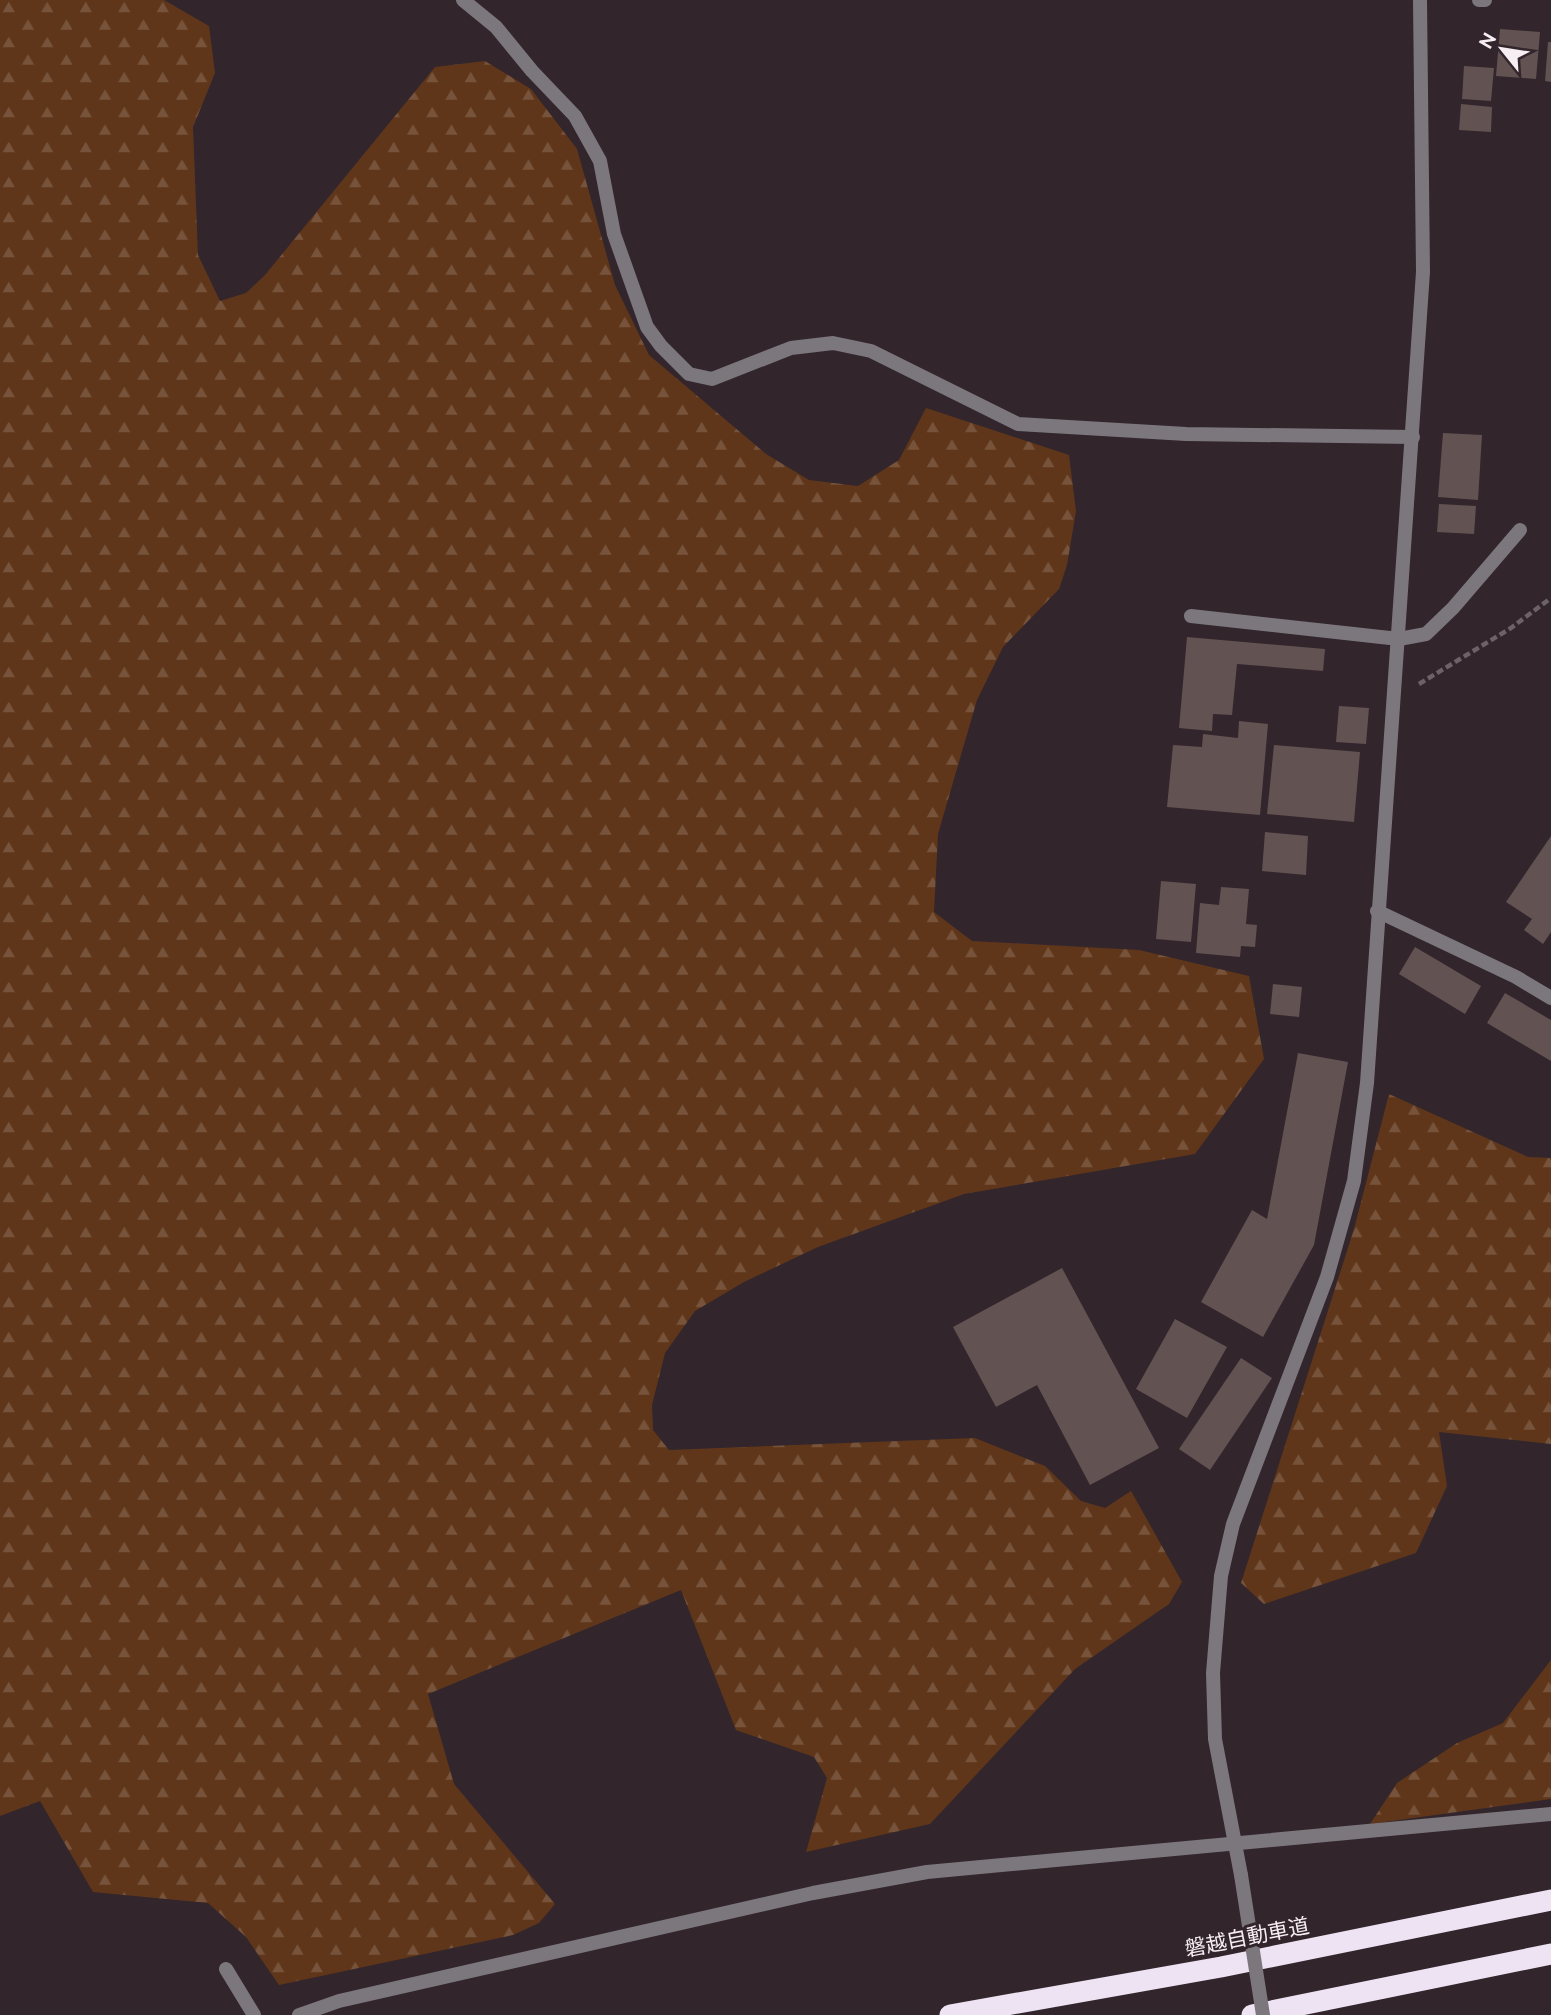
<svg xmlns="http://www.w3.org/2000/svg" width="1551" height="2015" font-family="Raleway,'Noto Sans JP',sans-serif">
<defs>
<pattern id="forest-firs" width="22" height="20" patternUnits="userSpaceOnUse" patternTransform="scale(1.75)"><rect width="22" height="20" fill="#5f3619"/><path d="M5 1l3.5 6h-7zM16 11l3.5 6h-7z" fill="#77533b"/></pattern>
</defs>
<rect width="100%" height="100%" fill="#32252c"/>
<!-- forest -->
<g fill="url(#forest-firs)">
<path d="M0 0H164L209 26 215 73 193 127 198 255 220 301 246 293 265 275 435 67 485 61 531 89 577 149 615 285 649 355 766 454 809 480 858 486 899 460 926 408 1069 455 1076 511 1067 565 1059 589 1003 647 977 700 938 834 934 912 972 941 1139 950 1249 976 1264 1059 1195 1154 964 1194 818 1247 744 1282 695 1311 665 1353 652 1405 653 1430 669 1450 975 1438 1045 1466 1081 1501 1105 1508 1131 1491 1182 1582 1169 1604 1075 1669 930 1824 806 1852 827 1778 814 1757 736 1730 681 1590 428 1694 454 1784 555 1904 539 1923 513 1935 279 1985 246 1937 208 1903 93 1892 40 1801 0 1816Z"/>
<path d="M1389 1094 1528 1157 1551 1158V1444L1439 1432 1447 1486 1416 1553 1264 1604 1241 1583 1354 1229Z"/>
<path d="M1551 1660V1799L1370 1824 1397 1783 1457 1743 1503 1723Z"/>
</g>
<!-- building -->
<g fill="#635252">
<path d="M1500 29 1540 32 1536 79 1496 76Z"/>
<path d="M1548 42H1551V82L1545 81Z"/>
<path d="M1464 66 1494 68 1491 101 1462 99Z"/>
<path d="M1461 104 1492 107 1491 132 1459 130Z"/>
<path d="M1443 433 1482 435 1478 500 1438 497Z"/>
<path d="M1439 504 1476 506 1474 534 1437 532Z"/>
<path d="M1187 637 1325 649 1323 671 1237 664 1232 715 1213 714 1212 731 1179 728Z"/>
<path d="M1339 706 1369 708 1366 744 1336 742Z"/>
<path d="M1239 721 1268 724 1260 815 1167 807 1173 745 1202 747 1203 734 1238 738Z"/>
<path d="M1274 745 1360 752 1354 822 1267 814Z"/>
<path d="M1265 832 1308 836 1306 875 1262 871Z"/>
<path d="M1551 836V932L1543 944 1524 930 1532 919 1506 902Z"/>
<path d="M1161 881 1196 884 1191 942 1156 939Z"/>
<path d="M1221 887 1249 889 1246 924 1257 925 1255 947 1241 946 1240 957 1196 953 1200 903 1219 905Z"/>
<path d="M1415 947 1481 986 1465 1014 1399 974Z"/>
<path d="M1273 984 1302 987 1299 1017 1270 1014Z"/>
<path d="M1505 993 1551 1020V1061L1487 1023Z"/>
<path d="M1298 1053 1348 1062 1314 1245 1263 1337 1201 1302 1252 1210 1267 1219Z"/>
<path d="M1062 1268 1159 1448 1090 1485 1037 1385 996 1407 953 1327Z"/>
<path d="M1175 1319 1227 1347 1187 1418 1136 1389Z"/>
<path d="M1241 1358 1272 1378 1210 1470 1179 1449Z"/>
</g>
<g fill="none" stroke-linecap="round" stroke-linejoin="round">
<!-- path -->
<path stroke="#6d6268" stroke-width="4.5" stroke-dasharray="7 3.5" stroke-linecap="butt" d="M1419 684 1511 628 1551 598"/>
<!-- street -->
<g stroke="#7b777d" stroke-width="14">
<path d="M463 0 496 27 532 71 575 116 600 161 614 234 647 327 661 346 689 374 712 379 791 348 833 343 871 351 1018 424 1186 434 1413 437"/>
<path d="M1479 0H1485"/>
<path d="M1191 616 1399 639 1426 634 1453 608 1520 530"/>
<path d="M1377 911 1516 977 1551 998"/>
<path d="M1241 1875 1215 1739 1213 1673 1221 1576 1233 1524 1327 1277 1354 1181 1367 1083 1423 272 1420 0"/>
<path d="M226 1969 254 2015"/>
<path d="M299 2015 339 2001 813 1893 927 1872 1551 1814"/>
</g>
<!-- highway -->
<g stroke="#ede3f2" stroke-width="21">
<path d="M950 2015 1221 1967 1551 1900"/>
<path d="M1252 2015 1551 1954"/>
</g>
<!-- street-bridge -->
<path stroke="#7b777d" stroke-width="14" d="M1241 1875 1263 2015"/>
</g>
<g text-anchor="middle" dominant-baseline="central" stroke-width="6" stroke-linejoin="round" paint-order="stroke">
<!-- street labels -->
<g font-size="21" fill="#f6eef2" stroke="#32252c">
<text transform="translate(1247 1937) rotate(-11)">磐越自動車道</text>
</g>
</g>
<!-- north arrow -->
<g transform="translate(1502 49) rotate(300)" stroke="#32252c" stroke-width="5" paint-order="stroke">
<path d="M0-5L12 26L0 18L-12 26Z" fill="#f6eef2"/>
<text y="-10" font-size="19" font-weight="bold" text-anchor="middle" fill="#f6eef2">N</text>
</g>
</svg>
